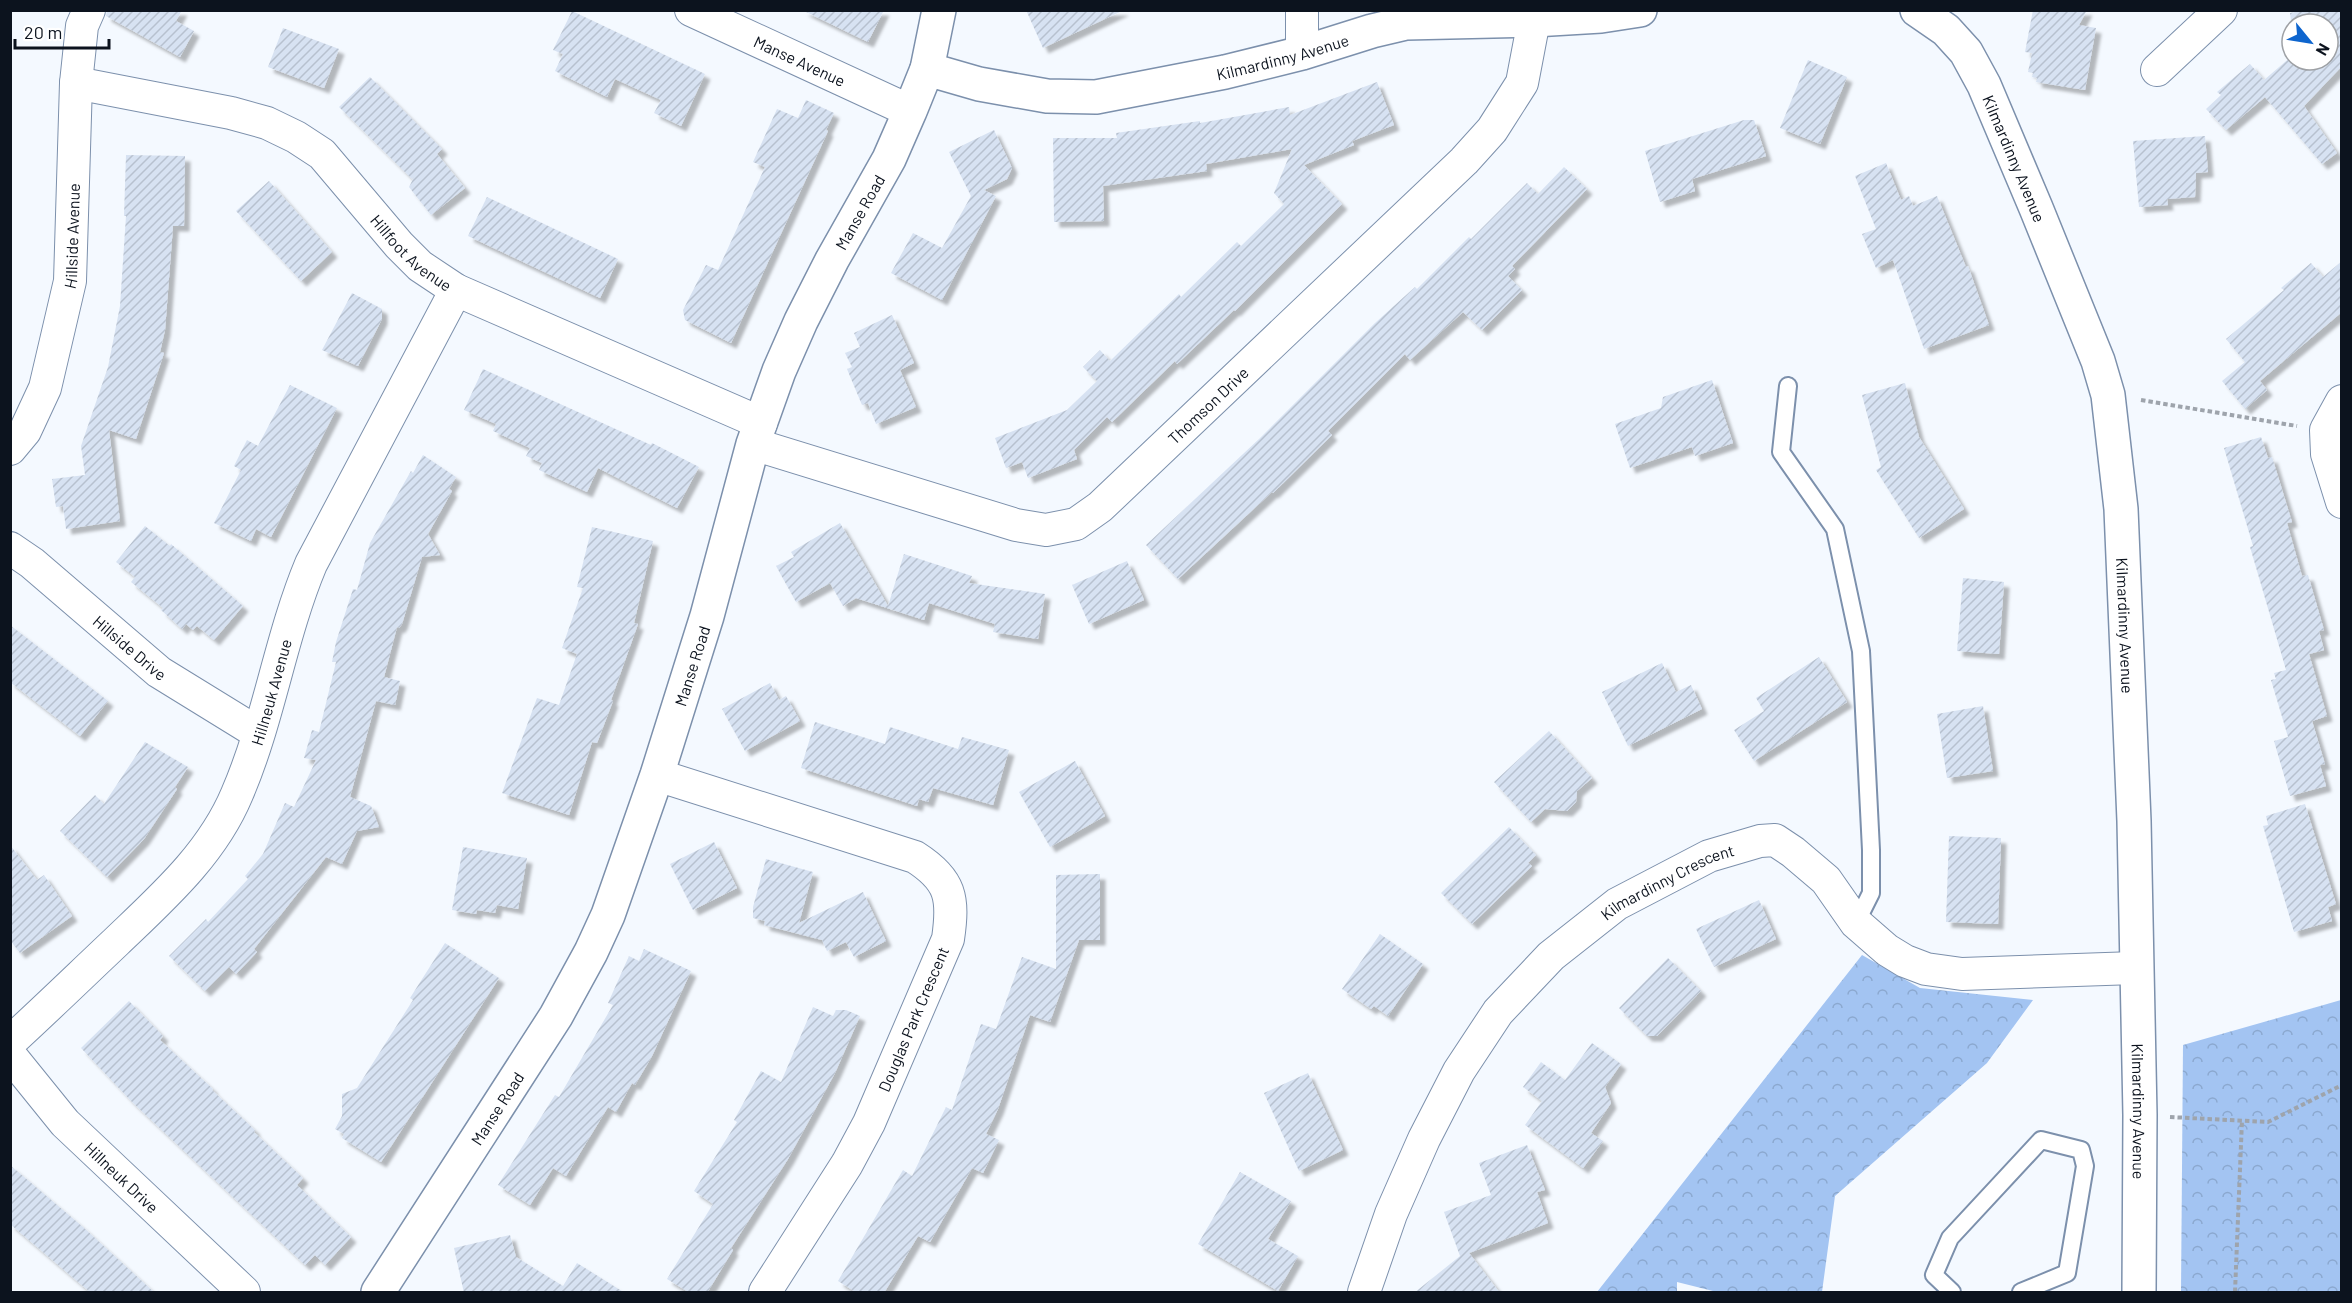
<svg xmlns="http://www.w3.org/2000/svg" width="2352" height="1303" font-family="Barlow,sans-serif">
<defs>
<pattern id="forest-crowns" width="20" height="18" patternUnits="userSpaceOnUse" patternTransform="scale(1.5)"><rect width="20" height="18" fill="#a3c4f2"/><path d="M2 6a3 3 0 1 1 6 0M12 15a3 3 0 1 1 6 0" fill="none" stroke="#8ba8cf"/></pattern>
<pattern id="building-hatch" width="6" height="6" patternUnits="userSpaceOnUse" patternTransform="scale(1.5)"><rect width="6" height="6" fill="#d7e2f2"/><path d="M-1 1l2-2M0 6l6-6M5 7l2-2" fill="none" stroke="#b7c1cf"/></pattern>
<filter id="shadow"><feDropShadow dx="5.5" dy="5.5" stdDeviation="1.5" flood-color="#0004"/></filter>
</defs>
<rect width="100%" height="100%" fill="#f4f9ff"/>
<!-- forest -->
<g fill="url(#forest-crowns)">
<path d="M1862 955 1920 988 2033 1000 1987 1063 1835 1196 1822 1292H1717L1677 1282V1292H1597Z"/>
<path d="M2341 1000V1292H2181L2183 1045Z"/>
</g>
<!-- building -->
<g fill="url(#building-hatch)" filter="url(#shadow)">
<path d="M107 10H182L176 21 194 31 180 57 106 16Z"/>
<path d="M802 10H884L868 42Z"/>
<path d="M1026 10H1124L1043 48Z"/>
<path d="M2033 10H2087L2079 25 2096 28 2085 90 2036 82 2037 78 2032 77 2033 73 2028 72 2032 53 2025 52Z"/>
<path d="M2305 10H2342V66L2304 106 2337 153 2322 164 2265 97 2226 130 2206 109 2221 95 2217 92 2250 64 2264 80 2292 56V60H2328V24H2292V29L2290 13Z"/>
<path d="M572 11 705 74 681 126 654 113 661 100 615 79 607 97 555 71 563 54 553 50Z"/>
<path d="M283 28 339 49 324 88 268 67Z"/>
<path d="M1808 60 1847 77 1820 144 1780 128Z"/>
<path d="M370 77 442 149 437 154 465 188 431 215 409 187 414 177 412 179 339 107Z"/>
<path d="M1377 82 1394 125 1352 141 1354 145 1304 165 1342 204 1235 311 1234 310 1177 364 1175 361 1112 422 1107 417 1074 450 1077 459 1028 478 1022 462 1006 468 995 438 1067 410 1097 381 1083 367 1100 350 1110 361 1179 294 1181 297 1237 242 1241 246 1284 204 1274 193 1292 149 1206 164 1207 171 1103 186 1104 221 1054 222 1053 138H1117L1116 133 1200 121V123L1289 107 1290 115Z"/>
<path d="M806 100 834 113 826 130 828 131 731 343 685 320 683 310 706 265 718 270 765 167 753 162 777 109 798 118Z"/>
<path d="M1744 120H1754L1766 156 1692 179 1695 191 1660 202 1645 151Z"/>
<path d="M994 130 1012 168 1007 179 984 190 996 196 942 300 891 273 913 233 942 248 971 196 949 152Z"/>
<path d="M2205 136 2208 172 2196 173 2195 197 2167 199 2168 205 2139 207 2133 141Z"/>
<path d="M126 155 185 156 184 226H173L165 330 160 352 164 353 136 439 109 430 120 521 66 529 63 506 56 507 52 479 85 475 81 446 108 367 120 306 126 216H124Z"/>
<path d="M1886 163 1901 200 1909 196 1913 206 1937 196 1966 267 1968 266 1989 325 1924 349 1893 260 1876 268 1862 234 1876 229 1855 176Z"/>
<path d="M1564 167 1587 189 1512 266 1515 269 1508 276 1522 290 1482 330 1463 312 1410 360 1405 354 1328 431 1332 435 1273 493 1272 492 1178 579 1146 545 1259 439 1375 323 1415 287 1417 289 1469 237 1471 239 1527 183 1538 194Z"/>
<path d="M269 181 332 252 301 281 236 211Z"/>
<path d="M487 197 618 259 600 298 468 236Z"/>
<path d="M2342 261V312L2260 381 2267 390 2245 409 2222 381 2245 362 2226 339 2284 290 2281 288 2311 263 2323 277Z"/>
<path d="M352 293 382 309V319L358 366 322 350Z"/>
<path d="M892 315 914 363 900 370 916 407 876 424 868 403 862 405 847 369 852 367 845 353 860 347 854 333Z"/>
<path d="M483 369 651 445 652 443 699 467 677 508 598 468 587 492 539 470 542 463 526 456 530 448 493 431 496 424 464 410Z"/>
<path d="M1712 380 1733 443 1695 456 1692 447 1630 468 1615 424 1661 408 1663 397Z"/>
<path d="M1905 383 1919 437 1964 509 1919 538 1876 470 1881 467 1862 395Z"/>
<path d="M290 385 337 408 271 537 256 529 251 541 214 523 241 470 234 466 247 440 258 446Z"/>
<path d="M2261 437 2268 458 2272 457 2292 522 2287 523 2302 576 2308 575 2324 630 2319 631 2324 650 2309 654 2327 716 2312 721 2325 764 2320 765 2326 786 2290 796 2274 741 2288 737 2271 680 2276 679 2274 673 2286 670 2250 547 2253 546 2224 448Z"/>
<path d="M423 455 456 477 449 489 452 491 428 534 440 555 422 557 402 624 399 628 397 627 384 677 400 681 395 705 376 701 350 797 371 806 379 827 357 831 342 864 326 857 254 949 257 952 236 974 229 967 205 991 169 956 206 919 208 922 248 879 245 876 263 854 285 803 294 807 316 760 304 758 312 730 319 732 336 662H332L336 642 353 589 357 590 370 543 411 471 413 473Z"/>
<path d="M840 523 888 606 904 554 972 576 969 583 1045 594 1038 639 993 632 995 624 929 603 924 620 856 598 843 606 830 583 796 602 776 566 794 557 791 552Z"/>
<path d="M145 526 170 546 171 544 243 606 214 640 197 626 193 630 186 624 182 629 161 610 163 608 131 582 135 577 116 562Z"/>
<path d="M592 527 653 541 634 623 638 624 611 700 613 701 597 743 592 742 569 815 502 793 537 698 559 705 577 654 562 648 583 588 577 587Z"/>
<path d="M1127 561 1144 600 1089 624 1072 585Z"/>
<path d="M1963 578 2004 582 1999 654 1957 651Z"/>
<path d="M10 625 108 701 80 736 10 682Z"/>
<path d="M1819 657 1847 702 1754 761 1734 730 1764 711 1756 698Z"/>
<path d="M1662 663 1676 692 1691 685 1702 709 1628 746 1602 692Z"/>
<path d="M770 683 779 700 786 696 800 721 745 751 722 709Z"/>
<path d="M1983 706 1993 771 1947 778 1937 714Z"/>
<path d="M815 722 885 744 890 727 958 749 962 737 1009 750 993 805 933 788 928 802 919 799 917 806 801 768Z"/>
<path d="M1549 731 1592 778 1577 791 1576 802 1567 811 1545 809 1531 822 1494 782Z"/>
<path d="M145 742 188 767 175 787 177 789 144 839 107 877 60 831 95 795 104 804Z"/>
<path d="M1075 761 1105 816 1050 847 1019 792Z"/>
<path d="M2305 804 2336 904 2328 907 2332 921 2294 932 2263 826 2268 825 2266 816Z"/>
<path d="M1509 827 1536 855 1528 863 1532 866 1472 924 1441 893Z"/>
<path d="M1949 836 2001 838 1998 924 1946 922Z"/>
<path d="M714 842 737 888 693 910 670 864Z"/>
<path d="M10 845 37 880 44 875 72 916 20 953 10 940Z"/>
<path d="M463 847 527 858 518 909 497 905 495 913 477 910 476 914 452 910Z"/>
<path d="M766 859 813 872 799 923 863 892 886 941 854 957 846 942 827 951 822 940 764 925 765 921 753 918V907Z"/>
<path d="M1100 874V940H1079L1050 1022 1030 1015 998 1109 986 1134 999 1140 983 1173 972 1168 930 1242 918 1236 884 1293H857L838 1281 903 1170 912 1176 946 1107 952 1110 981 1024 996 1029 1022 957 1056 969V875Z"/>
<path d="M1759 900 1776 939 1714 967 1696 929Z"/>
<path d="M1380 934 1423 964 1388 1016 1374 1006 1371 1009 1342 989Z"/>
<path d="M445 943 499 978 381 1162 342 1138 344 1134 335 1129 342 1116V1094L357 1088 413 1000 410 998Z"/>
<path d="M644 949 691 971 652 1056 635 1085 632 1083 616 1112 608 1107 566 1176 553 1168 530 1205 498 1185 555 1095 559 1097 613 1005 608 1003 629 956 639 961Z"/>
<path d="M1668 958 1701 991 1657 1036H1647L1619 1008Z"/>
<path d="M129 1001 163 1036 160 1040 213 1089 212 1090 255 1130 254 1132 303 1178 297 1185 351 1237 325 1265 315 1255 305 1265 132 1102 81 1048Z"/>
<path d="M813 1007 833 1016 836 1010H846L860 1016 835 1073 788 1159 731 1248 733 1250 707 1293H690L667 1279 713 1204 694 1191 737 1122 734 1120 761 1071 781 1082Z"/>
<path d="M1592 1043 1621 1064 1605 1087 1611 1103 1591 1133 1603 1141 1583 1168 1525 1125 1542 1101 1523 1087 1541 1062 1565 1080Z"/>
<path d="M1308 1073 1343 1150 1299 1171 1264 1093Z"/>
<path d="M1527 1145 1545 1190 1537 1192 1548 1223 1469 1253 1500 1293H1414L1460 1256 1444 1212 1491 1195 1479 1163Z"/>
<path d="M10 1165 83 1227 155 1293H91L10 1224Z"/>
<path d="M1240 1172 1291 1201 1268 1239 1298 1256 1278 1291 1198 1244Z"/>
<path d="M510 1235 516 1257 563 1286 577 1263 625 1293H464L454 1248Z"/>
</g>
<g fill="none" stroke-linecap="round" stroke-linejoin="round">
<!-- lane casing -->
<g stroke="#7c90ac" stroke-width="20">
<g id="lane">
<path d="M1788 386 1781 452 1835 529 1861 651 1871 850V893L1856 923"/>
<path d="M1952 1292 1934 1275 1950 1238 2041 1140 2081 1150 2085 1166 2067 1273 2021 1292"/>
</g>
</g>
<!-- street casing -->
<g stroke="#7c90ac" stroke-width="34">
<g id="street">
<path id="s1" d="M691 10 910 111"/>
<path d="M1302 10V53"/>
<path d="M2157 70 2221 10"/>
<path id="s2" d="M76 83 231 113 267 123 296 137 322 154 399 245 420 266 456 290 761 423"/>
<path d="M2342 401 2326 430 2327 454 2342 502"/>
<path id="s3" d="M753 444 1016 525 1046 530 1076 524 1100 507 1464 161 1492 130 1522 83 1534 20"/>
<path id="s4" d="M10 449 25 431 45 388 70 281 76 83 82 26 89 10"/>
<path id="s5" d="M10 548 32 563 159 672 258 733"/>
<path d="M657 775 915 857C951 880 954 898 948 939L869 1123 847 1164 765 1292"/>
<path id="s6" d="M10 1042C46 1009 81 975 116 942 162 898 212 854 237 794 269 720 280 638 311 564L456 290"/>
<path id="s7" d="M10 1055 65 1123 244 1292"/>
<path id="s8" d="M1364 1292 1391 1214 1424 1139 1459 1071 1498 1012 1551 956 1617 904 1709 856 1760 841 1775 840 1793 852 1826 880 1856 923 1887 950 1905 961 1926 969 1962 974 2135 968"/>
</g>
</g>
<!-- secondary casing -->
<g stroke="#7c90ac" stroke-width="36">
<g id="secondary">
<path id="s9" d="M1917 10 1946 30 1966 52 1984 85 2036 208 2098 361 2108 395 2121 509 2134 821 2140 1115 2139 1292"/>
<path id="s10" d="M927 69 979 84 1047 96 1096 97 1225 72 1302 53 1372 31 1406 23 1534 20 1601 16 1640 10"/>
<path id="s11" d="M378 1292 556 1016 591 952 608 915 657 775 707 616 753 444 779 371 801 321 832 260 889 159 910 111 927 69 939 10"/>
</g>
</g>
<!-- path -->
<g stroke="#9ea4ac" stroke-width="4" stroke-dasharray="4.5 3" stroke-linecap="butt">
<path d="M2141 400 2297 426"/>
<path d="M2170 1117 2268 1122 2342 1085"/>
<path d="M2235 1292 2242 1120"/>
</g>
<!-- lane -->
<use href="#lane" stroke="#fff" stroke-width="16"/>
<!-- street -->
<use href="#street" stroke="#fff" stroke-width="32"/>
<!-- secondary -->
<use href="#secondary" stroke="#fff" stroke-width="33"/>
</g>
<g text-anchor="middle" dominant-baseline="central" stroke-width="6" stroke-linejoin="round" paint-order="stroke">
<!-- street labels -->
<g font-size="16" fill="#0c131e" stroke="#fff">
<text stroke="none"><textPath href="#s10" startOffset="363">Kilmardinny Avenue</textPath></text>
<text stroke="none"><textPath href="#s1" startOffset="120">Manse Avenue</textPath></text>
<text stroke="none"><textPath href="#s9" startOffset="182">Kilmardinny Avenue</textPath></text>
<text stroke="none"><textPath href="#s11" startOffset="1191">Manse Road</textPath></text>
<text stroke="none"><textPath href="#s4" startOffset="226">Hillside Avenue</textPath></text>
<text stroke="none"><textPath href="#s2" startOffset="392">Hillfoot Avenue</textPath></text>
<text stroke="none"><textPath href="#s3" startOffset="514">Thomson Drive</textPath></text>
<text stroke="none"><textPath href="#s9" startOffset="668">Kilmardinny Avenue</textPath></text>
<text stroke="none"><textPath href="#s5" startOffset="156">Hillside Drive</textPath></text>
<text stroke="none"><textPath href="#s11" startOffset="705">Manse Road</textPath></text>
<text stroke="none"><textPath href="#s6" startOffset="446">Hillneuk Avenue</textPath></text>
<text stroke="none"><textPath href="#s8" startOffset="528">Kilmardinny Crescent</textPath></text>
<text transform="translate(913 1019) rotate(-67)">Douglas Park Crescent</text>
<text stroke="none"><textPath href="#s11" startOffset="219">Manse Road</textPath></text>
<text stroke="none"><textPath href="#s9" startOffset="1154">Kilmardinny Avenue</textPath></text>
<text stroke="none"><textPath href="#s7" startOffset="166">Hillneuk Drive</textPath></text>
</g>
</g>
<!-- border -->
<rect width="2352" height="1303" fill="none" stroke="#0c131e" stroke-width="24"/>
<!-- north arrow -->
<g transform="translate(2310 42) rotate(120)"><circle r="28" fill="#ffffff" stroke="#9ea1a5" stroke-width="1.5"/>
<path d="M0-4.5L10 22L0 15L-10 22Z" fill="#0e65ce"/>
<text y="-9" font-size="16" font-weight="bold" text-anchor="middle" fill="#0c131e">N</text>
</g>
<!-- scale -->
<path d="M15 39v9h94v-9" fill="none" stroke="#0c131e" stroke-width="3"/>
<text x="24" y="39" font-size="18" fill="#0c131e" stroke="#ffffff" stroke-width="4.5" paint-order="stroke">20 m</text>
</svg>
